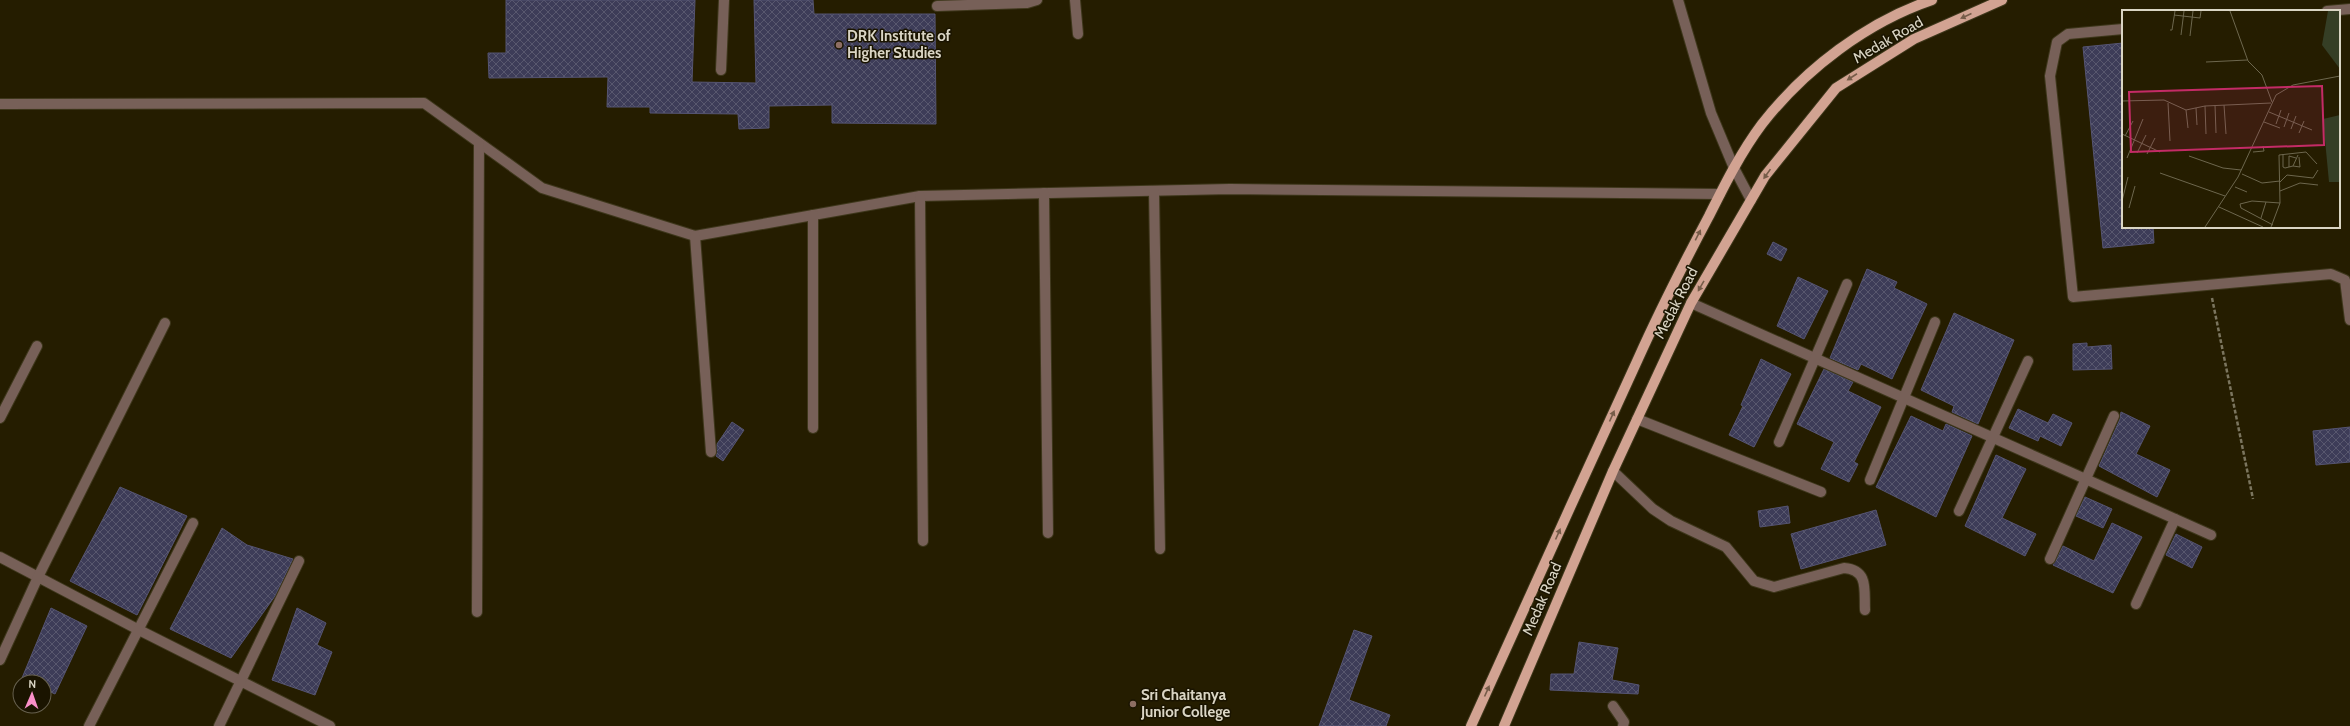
<svg xmlns="http://www.w3.org/2000/svg" width="2350" height="726" font-family="Cabin,sans-serif">
<defs>
<pattern id="building-cross-hatch" width="8" height="8" patternUnits="userSpaceOnUse"><rect width="8" height="8" fill="#3d3c58"/><path d="M0 0l8 8M0 8l8-8" fill="none" stroke="#58576e"/></pattern>
</defs>
<rect width="100%" height="100%" fill="#251d00"/>
<!-- building -->
<g fill="url(#building-cross-hatch)" stroke="#555472">
<path d="M506 0H695L692 82 756 83 754 0H813L814 14H935L936 124 832 123V105L769 106V128L739 129 738 114 650 113V107H607L608 77 489 78 488 53H506Z"/>
<path d="M2123 43V227H2153L2154 243 2103 248 2083 47Z"/>
<path d="M1773 242 1787 249 1781 261 1767 254Z"/>
<path d="M1867 269 1897 282 1894 288 1927 304 1892 379 1861 364 1858 370 1830 358Z"/>
<path d="M1798 277 1828 291 1804 339 1777 326Z"/>
<path d="M1954 313 2014 340 1978 424 1952 412 1954 406 1921 390Z"/>
<path d="M2087 343V347L2111 345 2112 369 2073 370V344Z"/>
<path d="M1761 359 1791 374 1754 447 1729 435 1743 406 1741 405Z"/>
<path d="M1824 369 1853 382 1848 391 1881 407 1854 462 1858 464 1849 482 1821 469 1834 442 1797 424Z"/>
<path d="M2018 409 2048 423 2053 414 2072 423 2061 446 2040 436 2038 441 2009 428Z"/>
<path d="M2121 412 2150 426 2136 454 2170 470 2157 497 2099 466 2120 419Z"/>
<path d="M1911 416 1943 431 1946 424 1972 436 1936 517 1876 487Z"/>
<path d="M732 422 744 430 723 461 716 456 717 444Z"/>
<path d="M2350 427V462L2316 465 2313 431Z"/>
<path d="M1996 455 2026 469 2002 518 2036 534 2025 556 1965 526Z"/>
<path d="M120 487 187 516 137 615 70 581Z"/>
<path d="M2085 497 2112 509 2103 528 2076 516Z"/>
<path d="M1788 506 1790 523 1760 527 1758 511Z"/>
<path d="M1876 510 1886 545 1801 569 1791 534Z"/>
<path d="M2112 523 2142 537 2113 593 2053 565 2063 546 2094 561Z"/>
<path d="M222 528 247 545 293 559 275 596 231 658 170 629Z"/>
<path d="M2176 534 2202 547 2192 568 2166 555Z"/>
<path d="M51 608 87 626 55 694 44 689V682H30L22 678Z"/>
<path d="M297 608 326 623 317 645 332 652 315 695 272 680Z"/>
<path d="M1354 630 1372 636 1349 700 1390 715 1386 726H1319Z"/>
<path d="M1579 642 1618 648 1612 680 1639 685 1638 694 1550 690 1551 674H1574Z"/>
</g>
<g fill="none" stroke-linecap="round" stroke-linejoin="round">
<!-- minor casing -->
<g stroke="#3e371b" stroke-width="12">
<g id="minor">
<path d="M1075 0 1078 34"/>
<path d="M1678 0 1711 113 1734 168 1751 200"/>
<path d="M937 6 1027 3 1037 0"/>
<path d="M2327 11 2350 9"/>
<path d="M2123 29 2068 34 2057 42 2050 76 2073 297 2331 274 2345 280 2350 320"/>
<path d="M721 70 724 0"/>
<path d="M0 104 424 103 542 188 695 236 920 196 1230 189 1720 194"/>
<path d="M1154 191 1160 549"/>
<path d="M1044 193 1048 533"/>
<path d="M920 196 923 541"/>
<path d="M695 236 711 452"/>
<path d="M1691 303 2211 535"/>
<path d="M0 418 37 346"/>
<path d="M1637 419 1821 492"/>
<path d="M813 428V215"/>
<path d="M1779 442 1847 284"/>
<path d="M1613 471 1653 509 1671 521 1726 547 1754 581 1774 587 1844 568C1869 570 1864 590 1865 610"/>
<path d="M1870 480 1935 322"/>
<path d="M1959 511 2028 361"/>
<path d="M0 557 139 630 330 726"/>
<path d="M2050 559 2114 416"/>
<path d="M2136 604 2175 519"/>
<path d="M477 612 479 143"/>
<path d="M0 660 38 577 165 323"/>
<path d="M1613 706 1624 722 1623 726"/>
<path d="M89 726 193 523"/>
<path d="M219 726 299 561"/>
</g>
</g>
<!-- major casing -->
<g stroke="#3e371b" stroke-width="12">
<g id="major">
<path d="M1471 726C1526 604 1582 481 1638 359 1660 310 1684 263 1709 216 1725 184 1741 152 1762 124 1805 69 1867 22 1932 0"/>
<path d="M1504 726 1613 471 1691 303 1765 176 1836 88 1914 39 2002 0"/>
</g>
</g>
<!-- path -->
<path stroke="#7b755e" stroke-width="2.5" stroke-dasharray="4 2" stroke-linecap="butt" d="M2212 298 2253 499"/>
<!-- minor -->
<use href="#minor" stroke="#776058" stroke-width="10"/>
<!-- major -->
<use href="#major" stroke="#d2a392" stroke-width="10"/>
</g>
<!-- one-way arrows -->
<defs><path id="oneway-solid" d="M-6-.8H1V-3.2L6.5 0L1 3.2V.8H-6Z"/></defs>
<g fill="#765c49">
<use href="#oneway-solid" transform="translate(1966 16) rotate(156)"/>
<use href="#oneway-solid" transform="translate(1852 77) rotate(147)"/>
<use href="#oneway-solid" transform="translate(1767 174) rotate(125)"/>
<use href="#oneway-solid" transform="translate(1698 235) rotate(-63)"/>
<use href="#oneway-solid" transform="translate(1701 286) rotate(120)"/>
<use href="#oneway-solid" transform="translate(1612 416) rotate(-66)"/>
<use href="#oneway-solid" transform="translate(1558 534) rotate(-66)"/>
<use href="#oneway-solid" transform="translate(1487 691) rotate(-66)"/>
</g>
<!-- markers -->
<g fill="#8d6e63" stroke="#1a1400" stroke-width="1.5">
<circle cx="839" cy="45" r="4"/>
<circle cx="1133" cy="704" r="4"/>
</g>
<g text-anchor="middle" dominant-baseline="central" stroke-width="3" stroke-linejoin="round" paint-order="stroke">
<!-- poi labels -->
<g font-size="15" font-weight="bold" fill="#dad5c4" stroke="#1a1400" text-anchor="start">
<text x="847" y="36">DRK Institute of<tspan x="847" dy="17">Higher Studies</tspan></text>
<text x="1141" y="695">Sri Chaitanya<tspan x="1141" dy="17">Junior College</tspan></text>
</g>
<!-- street labels -->
<g font-size="15" fill="#dad5c4" stroke="#1a1400">
<text transform="translate(1888 40) rotate(-30)">Medak Road</text>
<text transform="translate(1676 303) rotate(-63)">Medak Road</text>
<text transform="translate(1542 599) rotate(-67)">Medak Road</text>
</g>
</g>
<!-- overview -->
<g transform="translate(2122 10)">
<rect width="218" height="218" fill="#251d00"/>
<path d="M206 1H218V59L200 35ZM218 105V172H207L201 109Z" fill="#353e25"/>
<path fill="none" stroke="#6d674e" stroke-width="1" d="M108 1 126 51 140 65 150 92M52 5 78 8 79 1M48 20H50L53 1M59 25 62 1M68 26 71 1M84 52 125 50M0 91 42 90 64 100 83 96 149 93M46 93 48 131M93 95 94 123M102 95 104 124M83 96 84 124M74 98 75 115M64 100 66 118M147 102 190 120M142 112 158 118M154 114 159 100M162 117 167 103M169 119 174 106M177 123 182 111M0 124 38 142M3 126 11 111M131 142 142 141 141 136M15 143 24 125M25 144 33 128M161 144V157L163 158 171 156 176 145M67 146 101 158 119 160M5 148 21 109M171 156 178 157 177 147M167 157V146L174 148M38 163 103 186M120 164 140 173 158 171M158 172 165 165 191 168 196 160M113 177 125 182M158 181 178 173 196 175M0 191 6 167M97 197 141 217M7 198 13 176M139 208 144 192M151 215 119 198 118 194 130 191 158 193M83 217 116 167 154 85 171 75 218 66M149 217 158 193 157 145 184 142 195 154"/>
<path fill="#c42b66" fill-opacity="0.15" stroke="#c42b66" stroke-width="2" d="M200 76 202 135 9 142 7 82Z"/>
<rect width="218" height="218" fill="none" stroke="#dad5c4" stroke-width="2"/>
</g>
<!-- north arrow -->
<g transform="translate(32 694) rotate(2)"><circle r="19" fill="#1a1400" stroke="#67614e"/>
<path d="M0-3L7 15L0 10L-7 15Z" fill="#f98fc8"/>
<text y="-6" font-size="11" font-weight="bold" text-anchor="middle" fill="#dad5c4">N</text>
</g>
</svg>
